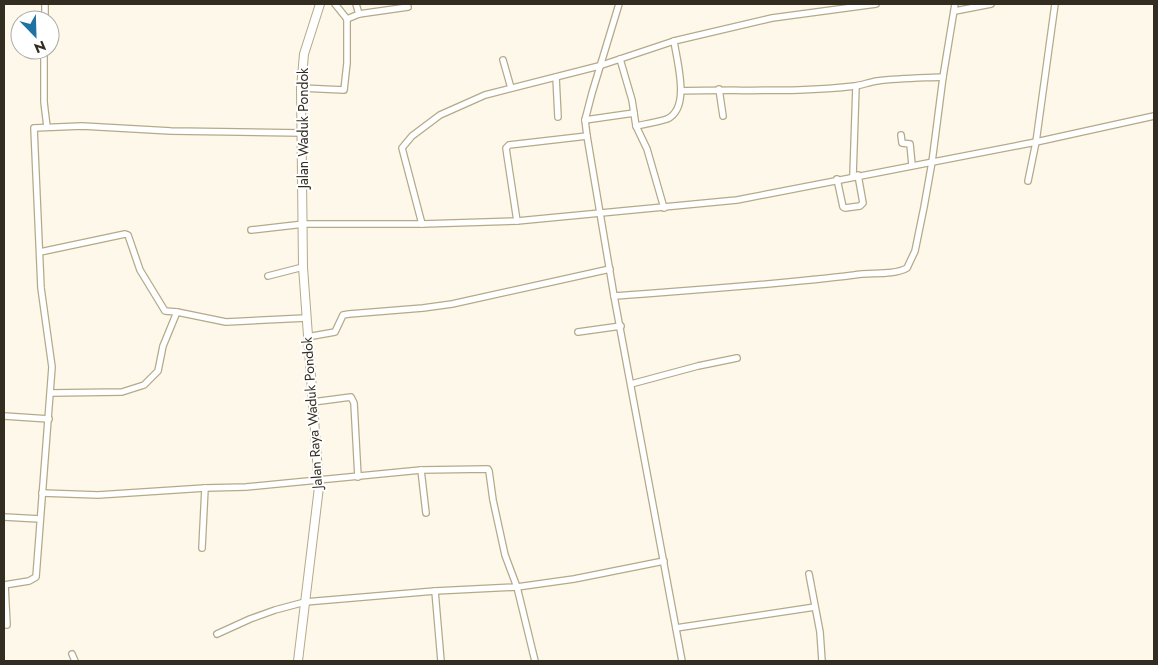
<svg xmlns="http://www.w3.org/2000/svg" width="1158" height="665" font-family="Jost,sans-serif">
<rect width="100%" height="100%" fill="#fdf8ea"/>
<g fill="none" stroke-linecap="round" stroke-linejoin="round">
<!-- street casing -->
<g stroke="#b5a988" stroke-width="8">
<g id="street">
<path d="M335 4 347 19 359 14 408 7"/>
<path d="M356 4 359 14"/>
<path d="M619 4 592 93 585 120 587 136 614 296 682 661"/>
<path d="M955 11 991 4"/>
<path d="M45 20V4"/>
<path d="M44 50V102L47 127"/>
<path d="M620 59 632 100 636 126 647 149 664 208"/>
<path d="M503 60 511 88"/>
<path d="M556 77 558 117"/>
<path d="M301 88 344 90 347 63V19"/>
<path d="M719 89 723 116"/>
<path d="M681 91C739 89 797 93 855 86 862 85 870 82 877 81 899 78 921 78 943 77"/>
<path d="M585 120 634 113"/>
<path d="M636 126C646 124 658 122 667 119 691 108 677 62 674 41"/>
<path d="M901 135 902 143 910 144 912 165"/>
<path d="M853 176 856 86"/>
<path d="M837 179 843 207 845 208 860 206 863 203 858 175"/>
<path d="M1028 181 1036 142 1055 4"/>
<path d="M517 221 507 155 506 148 509 145 587 136"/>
<path d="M422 224 402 148 412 136 440 115 485 95 599 66 674 41 772 18 876 4"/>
<path d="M251 230 304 224H422L517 221 737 200 1036 142 1154 116"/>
<path d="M40 252 125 234 128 235 140 270 165 311 177 312 163 346 158 371 144 385 122 392 51 393"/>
<path d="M268 276 303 267"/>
<path d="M614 296C694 290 775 285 854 275 871 272 892 276 907 268L915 251 924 207 932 162 943 77 955 4"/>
<path d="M177 312 226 322 306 318"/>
<path d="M578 332 621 326"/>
<path d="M307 337 335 332 343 315 349 314 423 308 452 304 610 269"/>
<path d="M631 384 698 366 737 358"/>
<path d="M313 402 351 397 354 403 358 477"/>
<path d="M4 416 49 419"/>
<path d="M421 470 426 513"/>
<path d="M42 493 98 495 205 488 246 487 421 470 488 469 489 471 493 500 505 555 517 587 535 661"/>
<path d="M4 517 40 519"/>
<path d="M202 548 205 488"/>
<path d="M809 574 820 632 822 661"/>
<path d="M4 585 29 581 36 577 52 367 41 288 34 128 82 126 171 131 302 133"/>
<path d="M5 585 7 625"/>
<path d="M435 591 441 661"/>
<path d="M676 628 815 607"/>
<path d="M217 634 250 619 275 610 305 602 435 591 517 587 574 579 664 561"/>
<path d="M72 654 75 661"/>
</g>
</g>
<!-- secondary casing -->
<g stroke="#b5a988" stroke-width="10">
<path id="secondary" d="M298 661 319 487 303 267 301 88 304 54 320 4"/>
</g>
<!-- street -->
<use href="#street" stroke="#fff" stroke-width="5.5"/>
<!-- secondary -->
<use href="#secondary" stroke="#fff" stroke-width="8"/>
</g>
<g text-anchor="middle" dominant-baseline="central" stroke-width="4" stroke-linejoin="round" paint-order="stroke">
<!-- street labels -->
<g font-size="14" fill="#322d20" stroke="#fff">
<text transform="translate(303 128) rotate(-90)">Jalan Waduk Pondok</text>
<text transform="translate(312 413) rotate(-94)">Jalan Raya Waduk Pondok</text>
</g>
</g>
<!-- border -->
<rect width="1158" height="665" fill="none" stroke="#322d20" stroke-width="10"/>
<!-- north arrow -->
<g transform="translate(35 35) rotate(157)"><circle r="24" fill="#ffffff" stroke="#adaba6"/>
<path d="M0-4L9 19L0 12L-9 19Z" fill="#2072a3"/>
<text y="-8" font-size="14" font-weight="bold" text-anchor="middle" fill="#322d20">N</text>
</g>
</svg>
